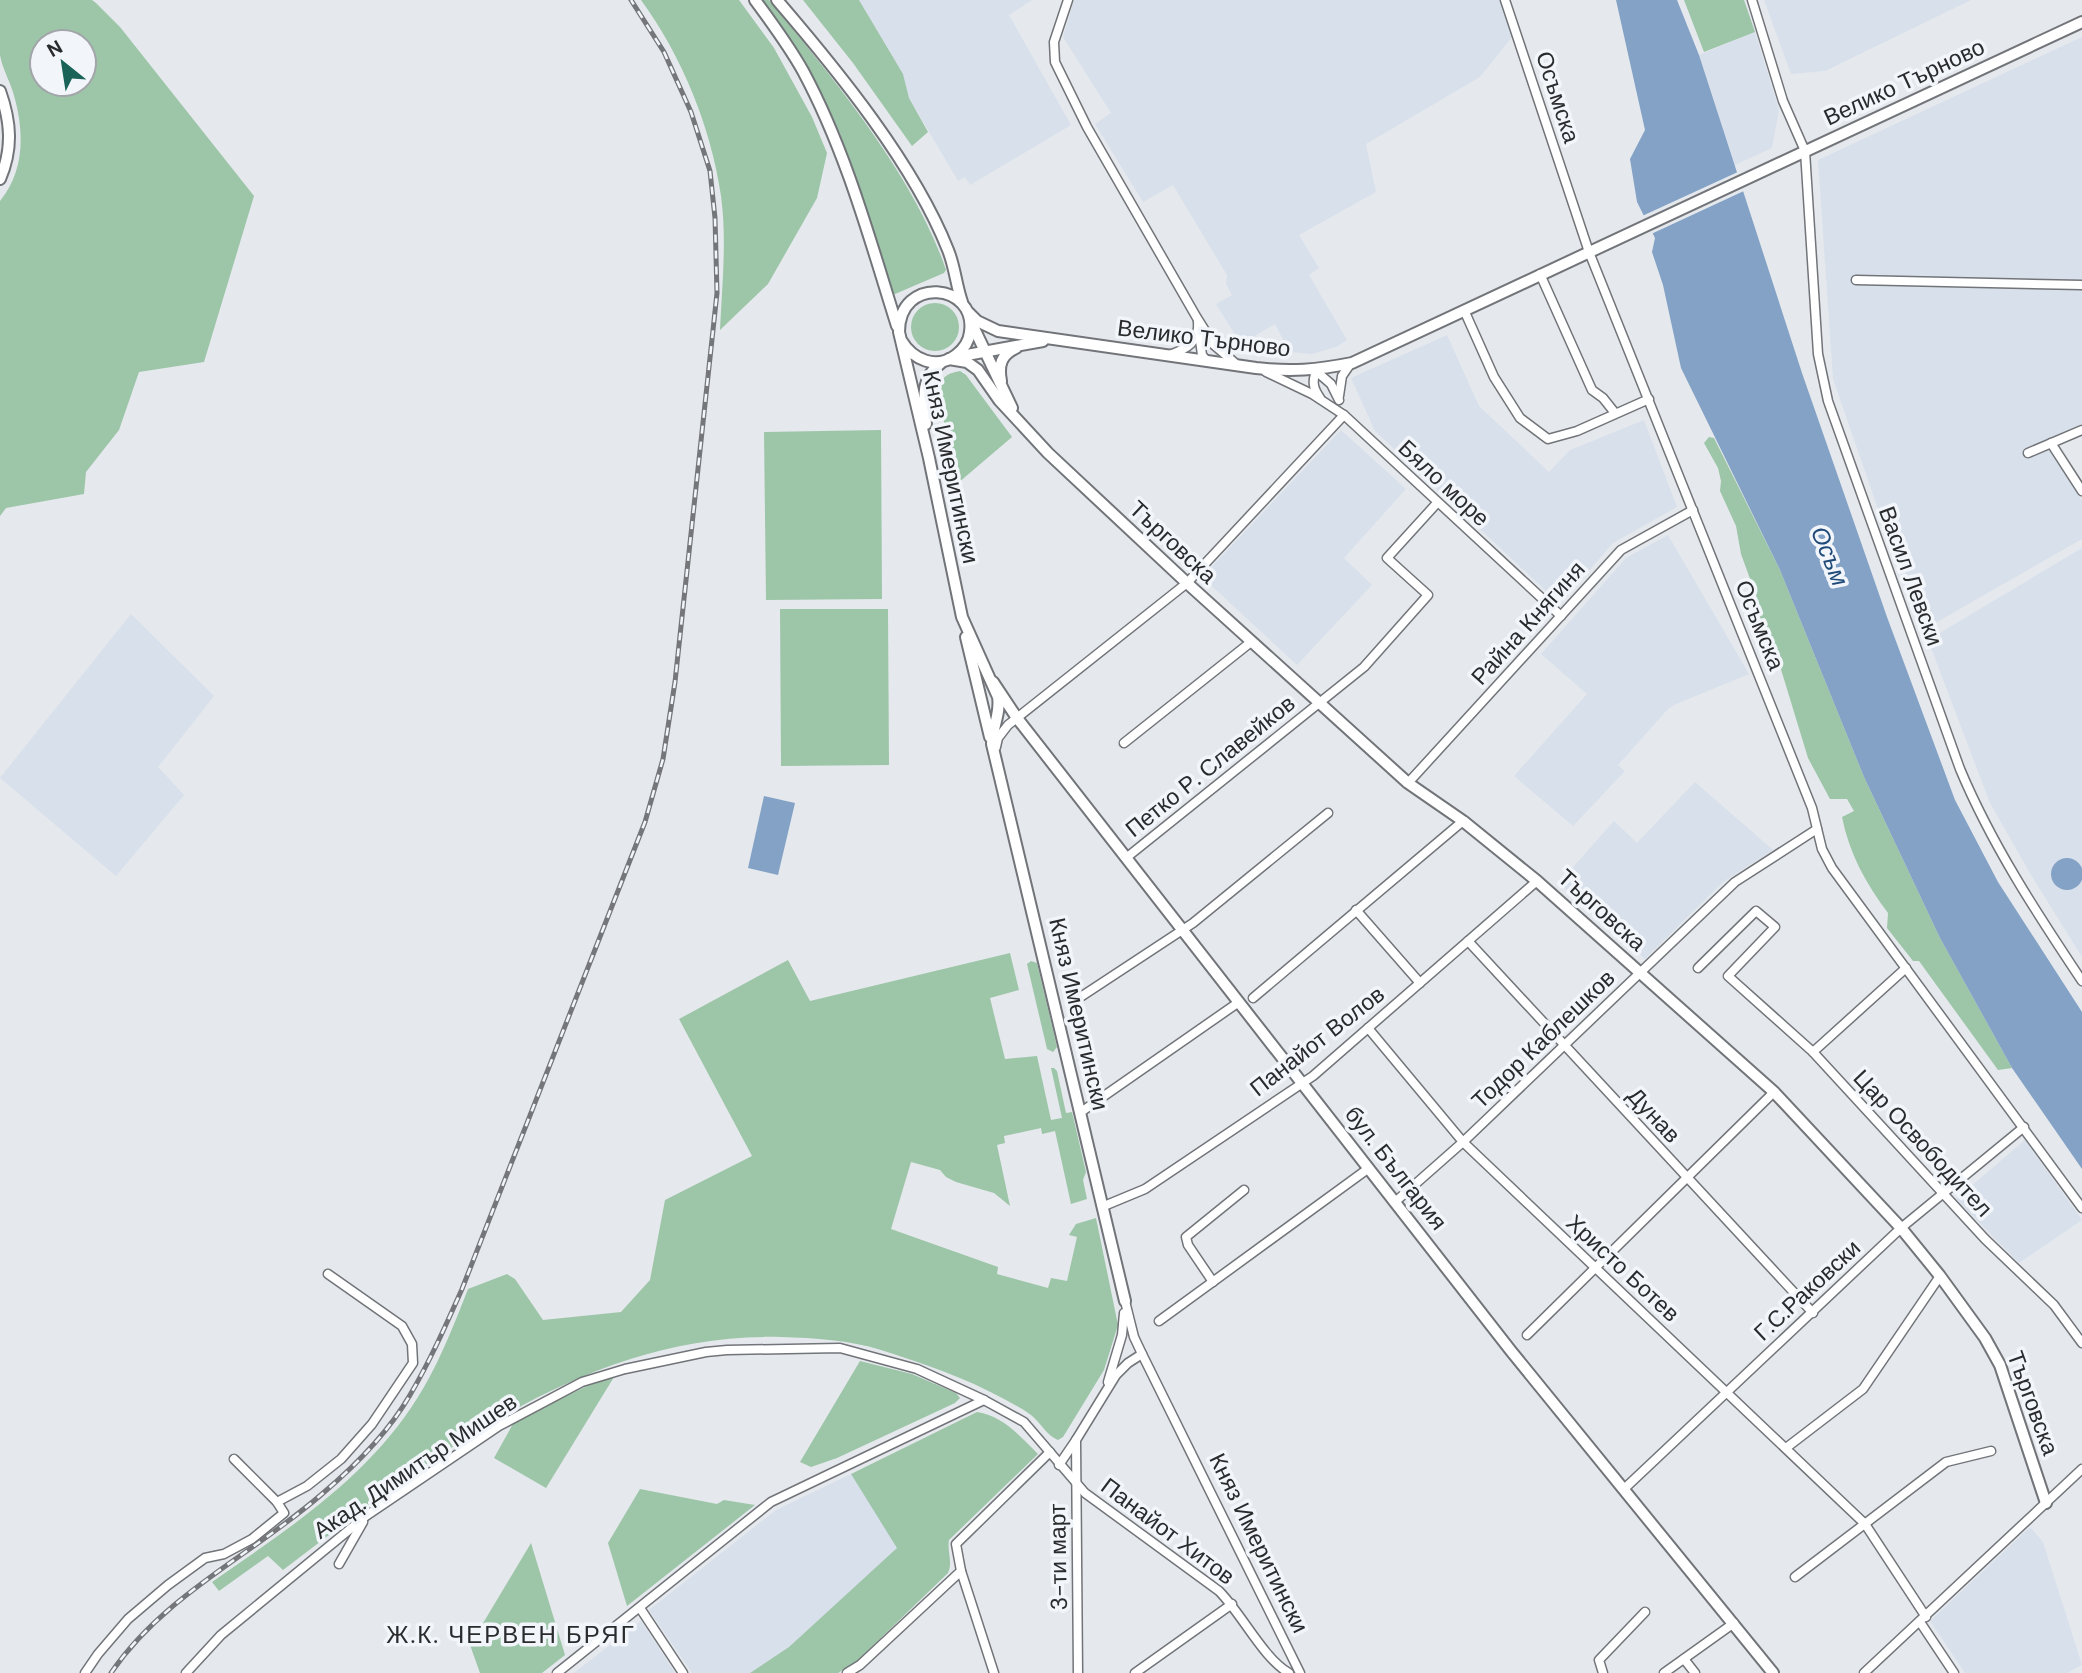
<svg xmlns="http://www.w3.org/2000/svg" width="2082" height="1673" font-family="'DM Sans',sans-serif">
<rect width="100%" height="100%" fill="#e5e9ed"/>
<!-- built -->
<g fill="#d8e0eb">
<path d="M859 0H1032L1009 15 1071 125 970 185 965 177 958 181 909 98 903 74Z"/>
<path d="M1074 0H1501L1512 37 1480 77 1366 144 1376 192 1299 235 1319 268 1309 275 1347 340 1336 347 1312 354 1290 352 1275 324 1243 343 1239 341 1216 304 1232 295 1226 284 1227 275 1173 185 1143 202 1095 124 1111 113 1063 37Z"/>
<path d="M1764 0H1971L1825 71 1791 74Z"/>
<path d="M1755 32 1779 110 1772 148 1735 165 1699 55Z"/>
<path d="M2082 37V424L2049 439 2082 501V539L1923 630 1913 610 1833 379 1818 160Z"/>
<path d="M1447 335 1479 406 1549 472 1570 450 1644 420 1677 507 1613 543 1560 604 1375 431 1351 378Z"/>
<path d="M1341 430 1406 489 1344 558 1372 585 1297 665 1202 577Z"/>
<path d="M1668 535 1749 674 1674 705 1668 709 1618 765 1625 771 1573 826 1514 776 1587 694 1541 654 1626 558Z"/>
<path d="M2082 548V957L2031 875 1990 803 1928 640Z"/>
<path d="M131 614 214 696 158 767 184 795 116 876 0 778Z"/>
<path d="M1695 782 1773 850 1723 882 1645 959 1559 883 1614 821 1637 843Z"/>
<path d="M2025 1140 2082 1220 2019 1263 1956 1199Z"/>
<path d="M851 1474 898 1548 789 1647 750 1673H692L649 1610 776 1510Z"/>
<path d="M2030 1527 2043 1542 2082 1665 2067 1673H1965L1930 1621Z"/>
<path d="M641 1621 675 1673H574Z"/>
</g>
<!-- green -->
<g fill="#9dc5a8" fill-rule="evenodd">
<path d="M0 0H92L96 3 120 27 254 196 204 362 139 372 119 430 86 472 84 494 6 508 0 516V201C26 169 24 129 13 92 9 80 2 67 0 55 0 38 0 17 0 0ZM84 42V84H42V42Z"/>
<path d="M641 0H739L774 48 812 117 827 153 817 198 768 284 720 330C722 286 727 240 721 196 711 127 682 56 641 0Z"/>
<path d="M763 0H769C832 77 914 175 946 270L944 273 895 294 892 293 840 134 804 59Z"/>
<path d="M803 0H859L903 74 909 98 928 132 912 146 853 63Z"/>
<path d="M1684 0H1744L1755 32 1704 52Z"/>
<circle cx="935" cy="327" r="24"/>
<path d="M960 371 966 375 1012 437 958 483 937 391C940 378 947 373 960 371Z"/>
<path d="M881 430 882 599 766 600 764 432Z"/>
<path d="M1709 437 1714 438 1780 570 1864 777 1940 938 2012 1068 1998 1070 1919 961H1913L1887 928 1888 913C1866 884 1849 853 1842 817L1854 811 1847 799H1830L1808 758 1773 643 1754 605 1757 598 1741 554 1736 526 1720 491 1721 481 1718 468 1704 443Z"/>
<path d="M780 609H888L889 765 781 766Z"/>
<path d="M1010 953 1019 990 990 998 1005 1059 1037 1056 1051 1120 1062 1118 1051 1068H1054L1057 1071 1066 1113 1072 1112 1086 1172 1083 1180 1087 1199 1071 1204 1055 1131 1042 1134 1041 1128 1004 1136 1005 1143 997 1145 1010 1206 994 1193 956 1182 946 1177 940 1170 911 1162 891 1229 998 1267 997 1274 1048 1288 1051 1278 1067 1281 1077 1237 1069 1235 1076 1224 1096 1218 1118 1325 1104 1370 1063 1437 1058 1440C1047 1436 1041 1423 1031 1415 1023 1409 1013 1404 1004 1399 966 1378 922 1363 881 1350 849 1340 815 1338 781 1337 586 1332 431 1458 283 1570L268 1556 219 1591 212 1582C291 1527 375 1473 424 1387 442 1356 455 1322 468 1289L507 1274 515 1279 543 1320 621 1312 650 1280 665 1200 752 1156 679 1019 788 960 810 1001Z"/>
<path d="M1031 961 1037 963 1057 1047 1053 1052 1047 1049 1027 964Z"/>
<path d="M860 1361 912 1374 956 1393 960 1398 955 1403 837 1458 811 1467 800 1462Z"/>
<path d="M614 1377 546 1488 494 1458 514 1422 587 1386Z"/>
<path d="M977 1412C1003 1416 1020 1436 1038 1454L949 1540C947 1552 953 1562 948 1573L857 1661 838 1673H750L789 1647 897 1548 851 1474Z"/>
<path d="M640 1489 717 1504 724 1500 755 1505 627 1606 608 1543Z"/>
<path d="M531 1543 565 1655 542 1673H480L470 1645Z"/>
</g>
<!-- water -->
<g fill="#84a2c5">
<path d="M1616 0H1677L1699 55 1802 373 1887 617 1955 800 1998 882 2082 1012V1169L2012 1068 1940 938 1864 777 1780 570 1681 368 1663 285 1652 252 1655 238 1637 202 1630 159 1645 130Z"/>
<path d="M764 796 795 803 778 875 748 868Z"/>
<circle cx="2067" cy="874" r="16"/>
</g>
<!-- pier -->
<path fill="#e5e9ed" d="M1740 171 1746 190 1649 235 1640 217Z"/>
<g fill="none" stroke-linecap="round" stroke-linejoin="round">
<!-- street casing -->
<g stroke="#717478" stroke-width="11">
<g id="street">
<path d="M1068 0 1054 42 1055 62 1087 127 1197 318 1214 345 1235 363"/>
<path d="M1505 0 1589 252 1812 808 1822 849 1832 868 2082 1208"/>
<path d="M1752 0 1783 101 1805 151 1818 354 1828 401 1960 769C1992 845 2036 912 2082 981"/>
<path d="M1540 274 1592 390 1603 398 1615 413"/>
<path d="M1856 280 2082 285"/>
<path d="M1464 310 1494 377 1520 418 1548 439 1577 431 1649 399"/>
<path d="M1199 333 1202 355 1206 360"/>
<path d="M1169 355C1187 349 1200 342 1198 321"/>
<path d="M1266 372 1312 394 1344 415 1561 616"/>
<path d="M1339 396 1342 376 1351 363"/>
<path d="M1320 398C1313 388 1312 382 1316 371L1331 384 1339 400"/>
<path d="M2051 443 2082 491"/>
<path d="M2028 453 2082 430"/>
<path d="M1124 743 1251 642"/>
<path d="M996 747 998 738 1008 725 1187 583 1344 415"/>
<path d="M1408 783 1621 550 1693 510"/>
<path d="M1126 858 1364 667 1428 595 1387 558 1437 503"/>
<path d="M1356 910 1420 983"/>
<path d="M1468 941 1813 1313"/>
<path d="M1698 968 1756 911 1775 927 1728 976 1813 1052 1985 1239 2054 1305 2082 1343"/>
<path d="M1079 998 1193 923 1328 813"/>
<path d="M1253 998 1463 821"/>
<path d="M1368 1028 1463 1142 1865 1524 1926 1617"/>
<path d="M1813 1052 1906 968"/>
<path d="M1081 1112 1239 1002"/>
<path d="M1395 1202 1463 1142 1735 882 1817 829"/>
<path d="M1104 1206 1145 1189 1313 1076 1537 881"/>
<path d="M1213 1282 1188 1245 1186 1237 1244 1190"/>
<path d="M1125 1301 1134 1337 1142 1354 1300 1673"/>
<path d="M1159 1321 1369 1168"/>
<path d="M1527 1335 1774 1092"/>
<path d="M1108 1382 1122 1335 1124 1313"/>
<path d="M1786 1448 1863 1389 1940 1276"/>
<path d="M1059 1465 1076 1440"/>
<path d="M1624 1489 1901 1228 2024 1127"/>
<path d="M277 1502 307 1486 341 1459 372 1424 413 1363 412 1344 402 1326 328 1274"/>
<path d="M339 1564 363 1522"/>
<path d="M961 1571 994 1673"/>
<path d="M1795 1577 1946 1462 1991 1451"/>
<path d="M640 1608 683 1673"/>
<path d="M1920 1622 1954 1673"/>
<path d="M1684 1659 1695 1673"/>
<path d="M85 1673 98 1654 128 1619 168 1585 205 1558 224 1554 252 1539 284 1513 277 1502 234 1459"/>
<path d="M186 1673 221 1635 366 1516 499 1426 582 1382 625 1369 706 1352 727 1350 840 1348 917 1369 984 1400 1024 1422 1085 1493 1219 1591C1242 1614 1263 1658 1289 1673"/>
<path d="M557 1673 771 1502 984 1400"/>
<path d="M847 1673 860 1665 961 1571 956 1544 1050 1452"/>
<path d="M1078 1673 1076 1440 1116 1375 1128 1363 1142 1354"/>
<path d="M1135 1673 1232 1604"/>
<path d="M1603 1673 1599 1660 1645 1612"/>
<path d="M1664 1673 1734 1623"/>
<path d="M1864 1673 2082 1469"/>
</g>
</g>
<!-- secondary casing -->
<g stroke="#717478" stroke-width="14">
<g id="secondary">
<path d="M755 0C772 23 789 46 803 71 846 151 870 240 897 326"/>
<path d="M777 0C838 71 914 164 948 250 955 267 956 285 962 302"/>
<path d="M0 91C11 122 13 149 0 179"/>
<path d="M969 313 977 321 998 331 1256 368C1291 372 1317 370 1352 363L2082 22"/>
<path d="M972 324 1012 408"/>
<path d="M901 340C913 360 936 370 956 355 964 349 969 341 970 332 977 283 899 275 899 332L929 458 962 617 998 697C1001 713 992 728 992 744L1125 1301"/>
<path d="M956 357 1043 341"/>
<path d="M949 359 967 362 978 370 999 400 1048 453 1187 583 1408 783 1463 821 1537 881 1774 1092 1901 1228 1940 1276 1985 1338 2000 1365 2046 1503"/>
<path d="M1001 381C998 365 1001 355 1016 348"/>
<path d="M926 424C924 399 920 378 941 363"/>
<path d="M966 637 990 737"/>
<path d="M993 682 1017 718 1511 1351 1773 1673"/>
</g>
</g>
<!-- street -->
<use href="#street" stroke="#fff" stroke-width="8"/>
<!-- secondary -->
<use href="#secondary" stroke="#fff" stroke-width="10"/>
<!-- rail casing -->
<g stroke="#747679" stroke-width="5">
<path id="rail" d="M111 1673C164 1595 252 1555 322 1494 355 1466 388 1433 410 1395 430 1361 446 1325 462 1289L645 822 663 759 675 682 717 293 715 218 710 171 691 112 664 52 631 0"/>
</g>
<!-- rail -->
<use href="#rail" stroke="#f2f6fb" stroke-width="2.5" stroke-dasharray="8" stroke-linecap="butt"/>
</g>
<g text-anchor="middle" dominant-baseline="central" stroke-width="7" stroke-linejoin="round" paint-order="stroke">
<!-- street labels -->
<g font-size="23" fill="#2a2b2d" stroke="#f2f6fb">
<text transform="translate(1904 82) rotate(-25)">Велико Търново</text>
<text transform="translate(1558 97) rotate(72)">Осъмска</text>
<text transform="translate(1204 338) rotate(7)">Велико Търново</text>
<text transform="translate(951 467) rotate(78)">Княз Имеритински</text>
<text transform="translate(1444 483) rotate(43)">Бяло море</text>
<text transform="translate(1173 542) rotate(43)">Търговска</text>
<text transform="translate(1911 576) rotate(70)">Васил Левски</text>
<text transform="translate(1528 623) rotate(-48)">Райна Княгиня</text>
<text transform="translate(1760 625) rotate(68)">Осъмска</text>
<text transform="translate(1210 766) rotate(-39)">Петко Р. Славейков</text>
<text transform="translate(1602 910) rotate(42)">Търговска</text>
<text transform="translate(1079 1014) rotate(77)">Княз Имеритински</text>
<text transform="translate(1543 1039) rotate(-44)">Тодор Каблешков</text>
<text transform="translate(1317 1041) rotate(-38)">Панайот Волов</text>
<text transform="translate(1654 1115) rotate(47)">Дунав</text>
<text transform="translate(1923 1143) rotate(47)">Цар Освободител</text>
<text transform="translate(1396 1168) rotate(52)">бул. България</text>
<text transform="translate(1623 1268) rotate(43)">Христо Ботев</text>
<text transform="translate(1807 1290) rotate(-43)">Г.С.Раковски</text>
<text transform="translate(2033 1403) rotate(70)">Търговска</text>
<text transform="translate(415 1466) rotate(-34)">Акад. Димитър Мишев</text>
<text transform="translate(1168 1531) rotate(37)">Панайот Хитов</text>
<text transform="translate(1259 1543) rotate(64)">Княз Имеритински</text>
<text transform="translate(1058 1557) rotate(-91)">3-ти март</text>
</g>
<!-- water labels -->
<g font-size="24" font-style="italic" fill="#204a79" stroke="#f2f6fb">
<text transform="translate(1830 556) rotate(68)">Осъм</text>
</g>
<!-- neighbourhood labels -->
<g font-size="24" letter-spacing="2" fill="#2a2b2d" stroke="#f2f6fb">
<text x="511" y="1634">Ж.К. ЧЕРВЕН БРЯГ</text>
</g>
</g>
<!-- north arrow -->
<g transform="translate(63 63) rotate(330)"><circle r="33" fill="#f2f6fb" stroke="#a2a5a9" stroke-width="2"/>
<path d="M0-5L12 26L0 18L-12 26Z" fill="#196358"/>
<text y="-10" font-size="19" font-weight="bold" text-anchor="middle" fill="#2a2b2d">N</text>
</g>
</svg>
